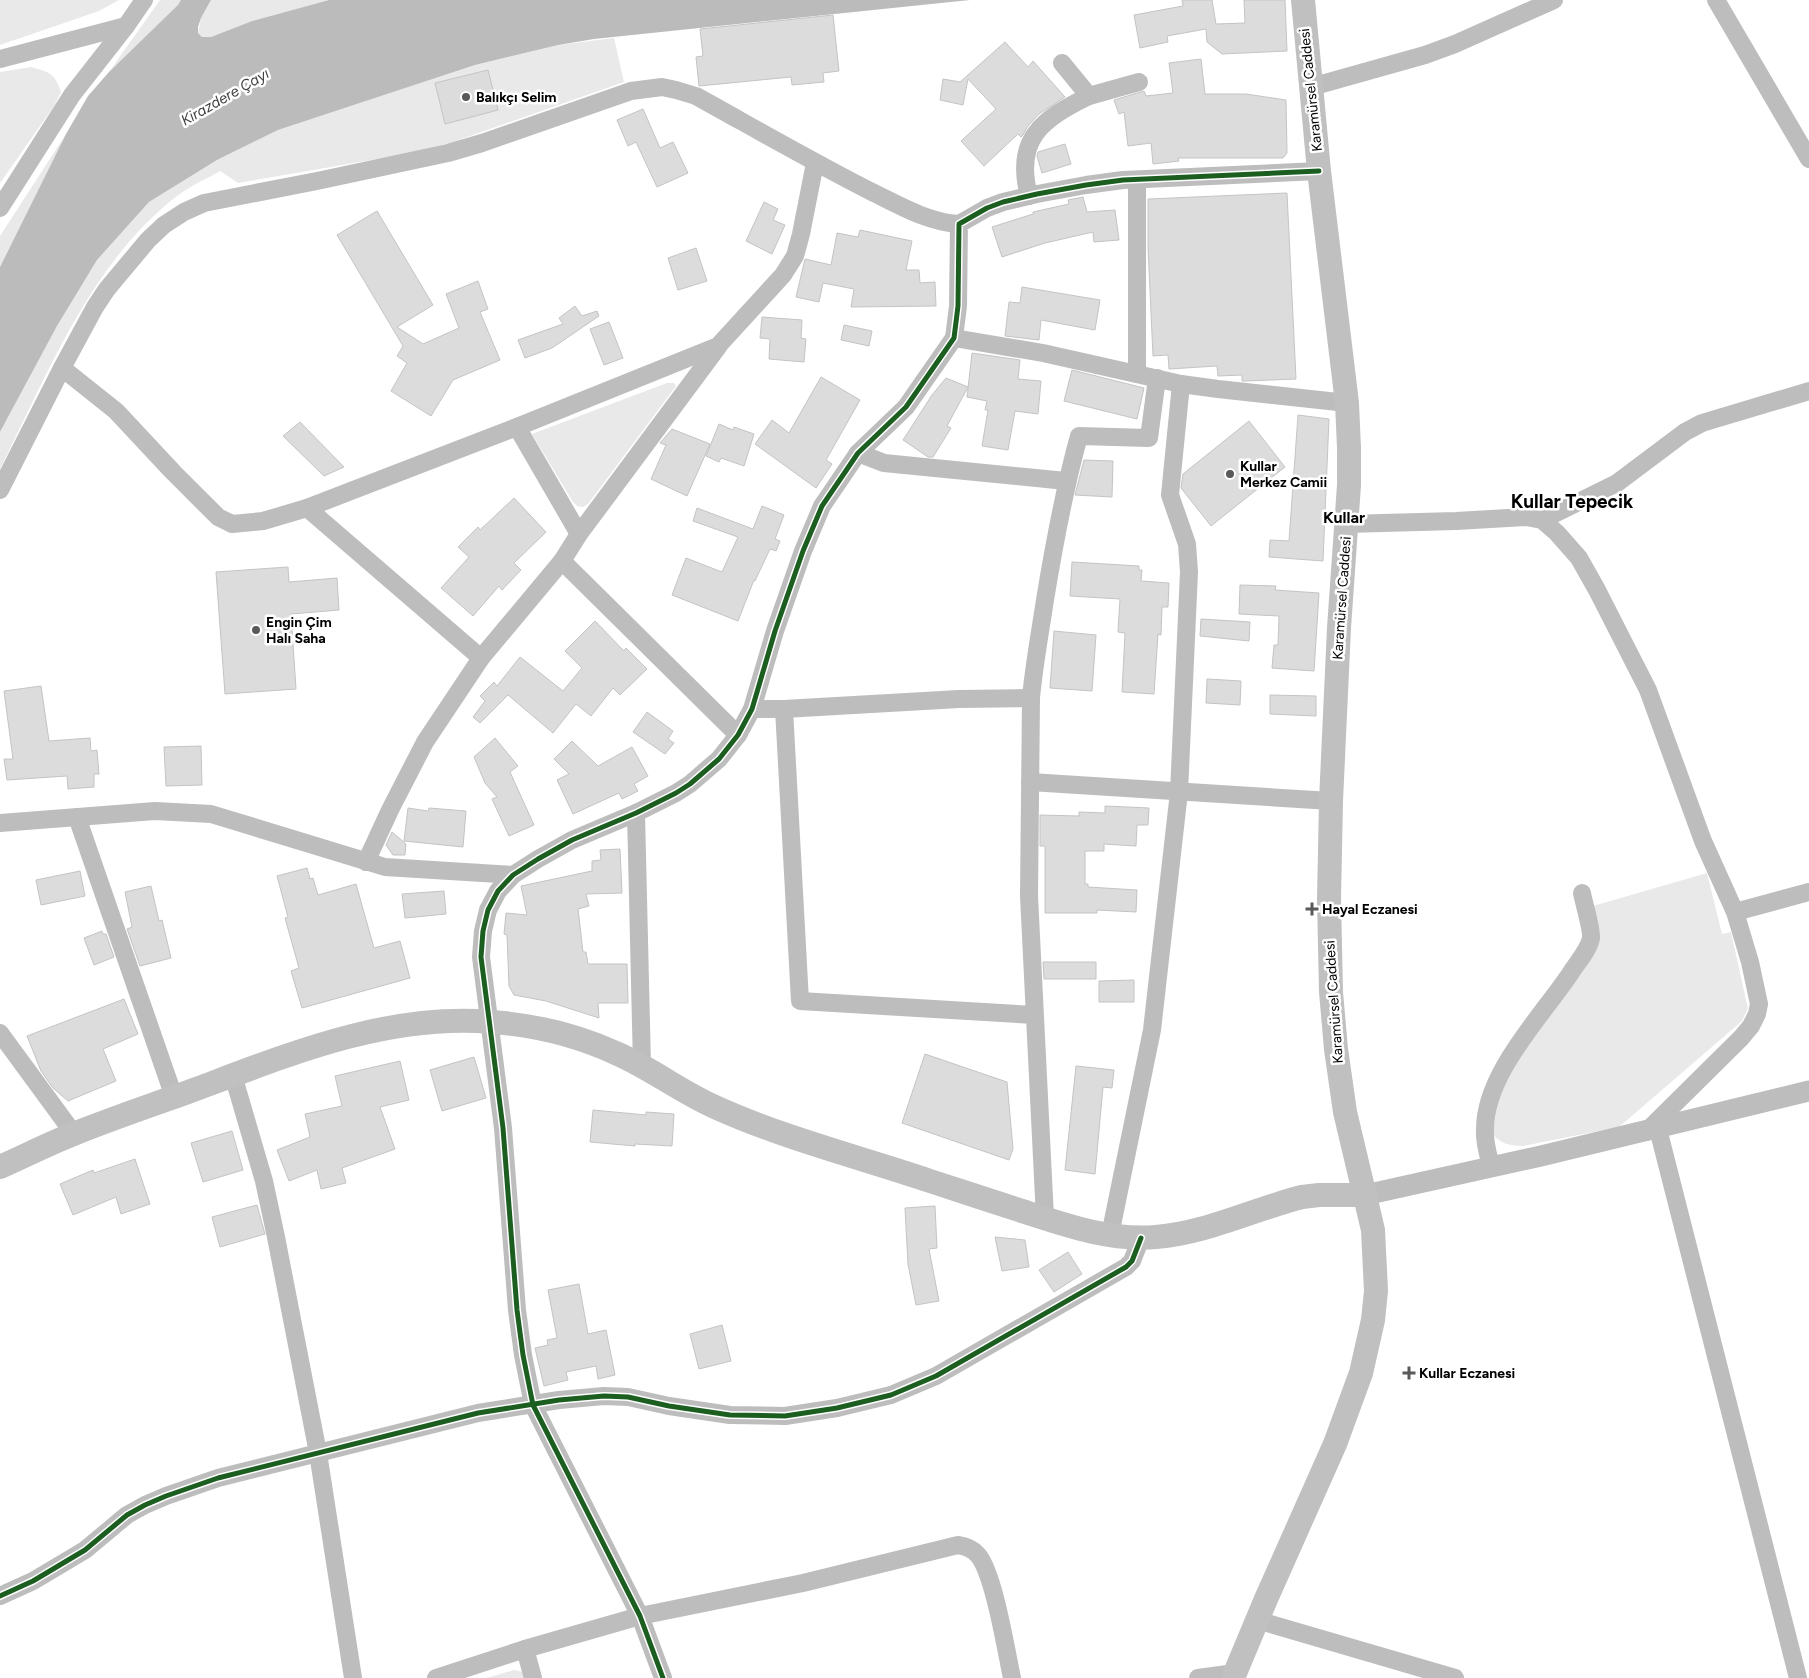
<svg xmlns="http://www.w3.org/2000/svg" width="1809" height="1678" font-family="Figtree,sans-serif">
<rect width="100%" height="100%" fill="#fff"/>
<!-- green -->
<g fill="#e9e9e9">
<path d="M0 0H119L99 11 0 45Z"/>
<path d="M160 0H181L179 5 109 72Z"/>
<path d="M211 0H329L252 21 211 37H202L198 33 201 18Z"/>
<path d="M614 38 624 82 453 142 412 153 238 183 220 171C206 179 190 186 177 196 91 262 47 375 0 469V432L57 326 97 260 149 202 217 160 278 130 475 65 558 45Z"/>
<path d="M31 67C49 72 55 73 61 92L54 106 0 183V72Z"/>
<path d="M66 134 5 257 0 267V236Z"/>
<path d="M667 383H674L676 386 588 504 583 507 577 506 573 502 532 434Z"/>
<path d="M1707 873 1722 934 1731 932 1746 1000 1748 1008 1742 1021 1619 1127 1523 1146C1508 1146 1500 1143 1490 1132L1492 1114 1508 1076 1596 944 1600 934 1593 906Z"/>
<path d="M514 1670 523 1672 525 1678H486Z"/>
</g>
<!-- water -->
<path fill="#bbb" d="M181 0H211L201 18 198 27V33L202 37H211L252 21 329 0H970L594 39 558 45 475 65 278 130 217 160 149 202 97 260 57 326 0 432V267L66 134 88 96 109 72 178 5Z"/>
<!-- building -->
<g fill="#dcdcdc" stroke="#c4c4c4">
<path d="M1182 0H1212L1216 24 1245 23 1244 0H1285L1287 51 1222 54 1207 42 1206 29 1167 36 1168 42 1140 48 1134 15 1183 6Z"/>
<path d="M833 15 839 71 823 73 824 82 792 85 791 77 699 86 696 57 703 56 700 29Z"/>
<path d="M1005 42 1028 67 1033 61 1065 97 1039 114 1028 126 1023 135 1021 137 1018 134 984 166 961 141 996 109 968 79 963 105 940 100 943 79 960 82Z"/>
<path d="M1201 59 1205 94H1246L1286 100 1287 153 1283 158H1178L1179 161 1153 164 1151 143 1128 146 1124 112 1119 114 1114 100 1144 91 1146 96 1173 93 1169 63Z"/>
<path d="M488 70 498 110 445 124 435 83Z"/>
<path d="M643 109 660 148 673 142 688 173 657 187 636 142 628 146 617 120Z"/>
<path d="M1065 144 1071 164 1042 173 1037 156 1038 152Z"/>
<path d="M1287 193 1296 379 1246 381H1242V375L1218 376 1217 366 1169 369 1168 355 1153 356 1148 247V199Z"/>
<path d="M1083 197 1087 212 1115 210 1119 240 1094 242 1093 232 1045 243 1002 257 992 227 1033 214V212L1069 204 1068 200Z"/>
<path d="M764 202 778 209 773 220 785 225 772 254 746 241Z"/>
<path d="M377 211 433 305 397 327 423 344 459 328 446 294 478 281 488 309 480 312 500 360 453 380 431 416 391 391 407 363 397 356 403 346 337 235Z"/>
<path d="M860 230 912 241 906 270H919L920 283 935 282 936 306 851 307 854 289 823 283 819 302 796 297 805 259 831 265 837 233 858 237Z"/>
<path d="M696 248 707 281 678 290 668 258Z"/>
<path d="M1022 287 1100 300 1095 330 1041 320 1039 340 1005 336 1009 302 1020 303Z"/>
<path d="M575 306 582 316 597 311 599 316 552 348 525 358 518 340 563 324 559 318Z"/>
<path d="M762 317 802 320 801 338 806 339 804 362 769 359 770 339 760 338Z"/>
<path d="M609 322 623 358 604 365 590 329Z"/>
<path d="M844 325 872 331 869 346 841 340Z"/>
<path d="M972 353 1020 360 1018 379 1041 381 1038 414 1015 411 1008 450 982 446 988 410H985L987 401 967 397Z"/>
<path d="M1072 370 1144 388 1137 419 1064 401Z"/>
<path d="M821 377 860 400 826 460 832 464 816 488 755 444 772 420 789 433Z"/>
<path d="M946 378 968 387 947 426 951 428 933 457H928L903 440 932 395Z"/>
<path d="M1298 415 1329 419 1323 561 1269 557 1270 540 1289 541Z"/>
<path d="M1249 421 1285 467 1211 526 1181 488 1183 474Z"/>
<path d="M300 422 344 467 324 476 283 436Z"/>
<path d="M719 424 733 430 734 427 754 434 744 466 721 458 719 462 706 456Z"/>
<path d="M672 429 710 444 687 496 651 479 666 445 660 443Z"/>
<path d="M1084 460 1113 461 1112 497 1075 495Z"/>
<path d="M514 498 546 532 514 563 521 570 502 590 499 586 473 616 441 588 469 557 458 547 478 527 480 530Z"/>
<path d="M762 506 784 515 775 539 780 541 776 551 770 549 755 581 754 580 738 621 672 595 686 558 722 572 738 537 693 521 697 508 753 529Z"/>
<path d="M1072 562 1139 566V570H1142L1141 581 1169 583 1168 607H1162L1161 635 1158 634 1154 694 1122 692 1125 633 1118 632 1120 599 1070 596Z"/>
<path d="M288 567 289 582 337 578 339 610 291 614 296 689 225 694 216 572Z"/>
<path d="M1240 585 1276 586 1275 590 1319 593 1314 671 1272 668 1274 645H1278L1279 616 1239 614Z"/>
<path d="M1201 619 1250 622 1249 641 1200 636Z"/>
<path d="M595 621 624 651 626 648 647 669 620 695 613 688 591 716 576 704 553 733 508 695 480 723 473 717 485 701 480 696 494 682 497 686 520 657 563 691 582 668 565 651Z"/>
<path d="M1054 631 1096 635 1092 691 1050 688Z"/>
<path d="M1207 679 1241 681 1240 705 1206 703Z"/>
<path d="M41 686 49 741 90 738 91 751 97 750 99 774H94V787L68 789 67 776 7 780 4 759H13L4 691Z"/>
<path d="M1270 695 1316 696V716L1270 714Z"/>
<path d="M647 712 673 731 668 739 674 743 665 754 633 732Z"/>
<path d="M495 738 518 766 510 772 534 825 509 836 492 799 497 797 485 783 474 757Z"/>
<path d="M572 741 598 766 632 747 648 776 634 784 638 791 622 799 619 793 573 814 557 780 569 774 554 759Z"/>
<path d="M201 746 202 785 166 786 164 747Z"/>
<path d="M1105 806 1149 808 1148 825H1137L1136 846 1104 844V851H1085V884H1088V887L1137 890 1136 912 1097 910V913H1045V846H1040V815L1079 816V812L1105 813Z"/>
<path d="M408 808 428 811 429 808 466 811 463 847 404 841Z"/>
<path d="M392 832 406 844 405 855H393L386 845Z"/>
<path d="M620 849 622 893 586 894 589 906 578 909 583 952H586L588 964H627L628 1003H598L599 1018 546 1001 514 995 509 986 507 935 504 934 506 913 527 915 521 886 592 871V861L601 860 600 850Z"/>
<path d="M307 868 310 879 313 878 318 895 356 884 374 948 400 941 410 978 302 1008 291 971 299 968 285 918 288 917 277 876Z"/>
<path d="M80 871 85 896 41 905 36 880Z"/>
<path d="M151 886 159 921 162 920 171 958 140 966 127 929 132 927 125 892Z"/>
<path d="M444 891 446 914 405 918 402 894Z"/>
<path d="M102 931 103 934H106L114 957 94 965 84 938Z"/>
<path d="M1043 962H1096V979H1044Z"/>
<path d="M1134 980V1002H1099V981Z"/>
<path d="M124 999 138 1034 103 1049 116 1081 68 1101 53 1088 41 1071 27 1036Z"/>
<path d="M925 1054 1007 1082 1013 1149 1009 1160 902 1123Z"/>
<path d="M474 1057 486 1098 442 1111 430 1070Z"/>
<path d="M400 1061 409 1100 380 1107 395 1149 342 1168 346 1183 321 1189 317 1170 289 1181 277 1150 310 1137 305 1114 342 1106 335 1076Z"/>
<path d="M1076 1066 1114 1070 1112 1088 1103 1087 1095 1174 1065 1170Z"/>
<path d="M593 1110 646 1115V1112L674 1114 672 1146 635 1144V1146L590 1142Z"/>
<path d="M232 1131 243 1170 203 1182 191 1143Z"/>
<path d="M135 1159 150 1204 121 1214 116 1197 73 1215 60 1184 93 1170 94 1173Z"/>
<path d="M257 1205 265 1234 220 1247 212 1217Z"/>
<path d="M935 1206 937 1248 929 1249 939 1301 916 1305 908 1264 905 1208Z"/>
<path d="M995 1237 1025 1240 1029 1267 1002 1271Z"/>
<path d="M1068 1252 1082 1274 1054 1292 1039 1270Z"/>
<path d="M579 1284 588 1334 606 1330 615 1375 598 1379 596 1366 566 1372 568 1380 544 1386 535 1348 548 1345 547 1340 557 1338 548 1290Z"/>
<path d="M722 1325 731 1361 699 1369 690 1334Z"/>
</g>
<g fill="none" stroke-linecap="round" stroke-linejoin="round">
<!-- minor -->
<g stroke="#bdbdbd" stroke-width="18">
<path d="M1716 0 1809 159"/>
<path d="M0 59 126 26"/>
<path d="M1311 87 1425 55 1455 44 1554 0"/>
<path d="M1089 96 1139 82"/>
<path d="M1137 180V374"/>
<path d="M1029 196C1014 139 1042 119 1089 96L1062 63"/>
<path d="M0 208 72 95 126 26 144 0"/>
<path d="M954 338 1043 353 1181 384 1218 389 1347 403"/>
<path d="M62 368 116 411 173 472 218 517 232 524 263 521 307 508 517 427 718 346 783 275 795 256 801 234 815 163"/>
<path d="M517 427 579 534"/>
<path d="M858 453 884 463 1066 481"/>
<path d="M0 490 62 368 95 307 107 289 148 240 164 225 184 212 204 203 317 181 448 153 482 143 631 91 662 87 676 90 696 96C754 128 811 161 870 191 899 205 927 222 959 224"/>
<path d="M307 508 481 658"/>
<path d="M1542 520 1617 483 1685 432 1702 423 1809 391"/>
<path d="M1346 524 1456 521 1526 517 1542 520 1557 533 1579 558 1597 590 1648 690 1703 841 1735 912 1750 962 1759 1004 1757 1014 1751 1026 1741 1038 1646 1132"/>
<path d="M562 561 579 534 718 347"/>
<path d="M752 709H784L959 699 1031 698"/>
<path d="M784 709 800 1001 1034 1015"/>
<path d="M1030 782 1331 801"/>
<path d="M636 813 642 1066"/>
<path d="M77 817 174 1097"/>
<path d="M0 823 155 811 211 814 385 867 513 875"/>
<path d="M366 862 390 810 425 742 481 658 562 561 738 735"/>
<path d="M1735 912 1809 892"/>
<path d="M0 1033 74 1134"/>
<path d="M233 1075 264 1181 276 1237 318 1453 353 1678"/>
<path d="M1658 1129 1798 1678"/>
<path d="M1491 1166C1488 1154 1484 1142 1485 1129 1485 1074 1541 1017 1570 974 1576 964 1589 950 1591 938 1592 929 1584 904 1582 893"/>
<path d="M1045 1218 1029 896 1031 698C1034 665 1040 633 1045 600 1054 545 1064 490 1079 436L1149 438 1157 378"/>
<path d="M1110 1235 1152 1030 1179 792 1189 572 1187 544 1170 495 1181 384"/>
<path d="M0 1596 33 1581 85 1550 127 1515 145 1505 166 1496 218 1478 478 1413 559 1400 604 1396 628 1397 669 1406 730 1415 785 1416 837 1408 891 1395 936 1376 1126 1267 1132 1261 1141 1238"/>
<path d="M1257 1620 1455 1678"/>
<path d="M436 1678 525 1649"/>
<path d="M533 1678 525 1649 640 1616 803 1583 958 1545C965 1546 973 1549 978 1555 994 1574 1006 1650 1012 1678"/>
<path d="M663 1678 640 1616 533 1405 523 1355 517 1310 503 1128 481 957 483 931 488 910 498 891 513 875 538 859 572 840 636 813 676 793 690 784 719 759 738 735 752 709 775 631 803 551 822 506 858 453 906 407 954 338 958 306 959 224 987 208 1003 202 1037 194 1086 185 1123 180 1319 171"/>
<path d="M1198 1678 1235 1673"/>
</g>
<!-- tertiary -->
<path stroke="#bdbdbd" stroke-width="21" d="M1365 1195 1541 1156 1809 1091"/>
<!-- secondary -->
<g stroke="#c0c0c0" stroke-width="24">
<path d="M0 1167C25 1156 50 1143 76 1133 116 1117 158 1103 199 1088 292 1053 390 1013 492 1022 535 1025 579 1036 618 1054 652 1069 681 1092 715 1107 783 1138 859 1157 930 1181 961 1191 991 1201 1022 1211 1065 1225 1110 1241 1156 1237 1207 1233 1254 1209 1302 1197L1319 1195H1365"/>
<path d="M1233 1678 1266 1599 1335 1444 1361 1373 1373 1320 1376 1291 1373 1230 1345 1112 1336 1049 1331 992 1329 899 1331 801 1339 628 1349 485V448L1347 403 1319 171 1303 0"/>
</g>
<!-- cycleway casing -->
<g stroke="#fff" stroke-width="8">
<g id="cycleway">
<path d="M0 1596 33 1581 85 1550 127 1515 145 1505 166 1496 218 1478 478 1413 559 1400 604 1396 628 1397 669 1406 730 1415 785 1416 837 1408 891 1395 936 1376 1126 1267 1132 1261 1141 1238"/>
<path d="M663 1678 640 1616 533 1405 523 1355 517 1310 503 1128 481 957 483 931 488 910 498 891 513 875 538 859 572 840 636 813 676 793 690 784 719 759 738 735 752 709 775 631 803 551 822 506 858 453 906 407 954 338 958 306 959 224 987 208 1003 202 1037 194 1086 185 1123 180 1319 171"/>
</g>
</g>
<!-- cycleway -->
<use href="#cycleway" stroke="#1b5e20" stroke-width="5"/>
</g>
<!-- markers -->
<g fill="#595959" stroke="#fff" stroke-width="2">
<circle cx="466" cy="97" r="5"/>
<circle cx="1230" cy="474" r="5"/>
<circle cx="256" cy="630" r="5"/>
<path d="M1309.5 901.5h5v5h5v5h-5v5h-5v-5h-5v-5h5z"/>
<path d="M1406.5 1365.5h5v5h5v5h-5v5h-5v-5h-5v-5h5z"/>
</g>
<g text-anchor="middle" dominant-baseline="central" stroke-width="5" stroke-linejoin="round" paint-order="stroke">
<!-- street labels -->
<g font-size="14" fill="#000" stroke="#fff">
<text transform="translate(1311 90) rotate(-96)">Karamürsel Caddesi</text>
<text transform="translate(1342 598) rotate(-86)">Karamürsel Caddesi</text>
<text transform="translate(1334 1002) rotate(-94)">Karamürsel Caddesi</text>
</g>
<!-- poi labels -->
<g font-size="14" font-weight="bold" fill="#000" stroke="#fff" text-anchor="start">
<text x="476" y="97">Balıkçı Selim</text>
<text x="1240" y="466">Kullar<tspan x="1240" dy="16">Merkez Camii</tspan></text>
<text x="266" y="622">Engin Çim<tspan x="266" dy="16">Halı Saha</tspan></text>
<text x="1322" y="909">Hayal Eczanesi</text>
<text x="1419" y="1373">Kullar Eczanesi</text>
</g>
<!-- water labels -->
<g font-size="15" font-style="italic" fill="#3f3f3f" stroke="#fff">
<text transform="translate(225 97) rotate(-30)">Kirazdere Çayı</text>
</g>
<!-- quarter labels -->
<g font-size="16" font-weight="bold" fill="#000" stroke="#fff">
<text x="1344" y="517">Kullar</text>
</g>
<!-- district labels -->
<g font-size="19" font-weight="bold" fill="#000" stroke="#fff">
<text x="1572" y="501">Kullar Tepecik</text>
</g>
</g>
</svg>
